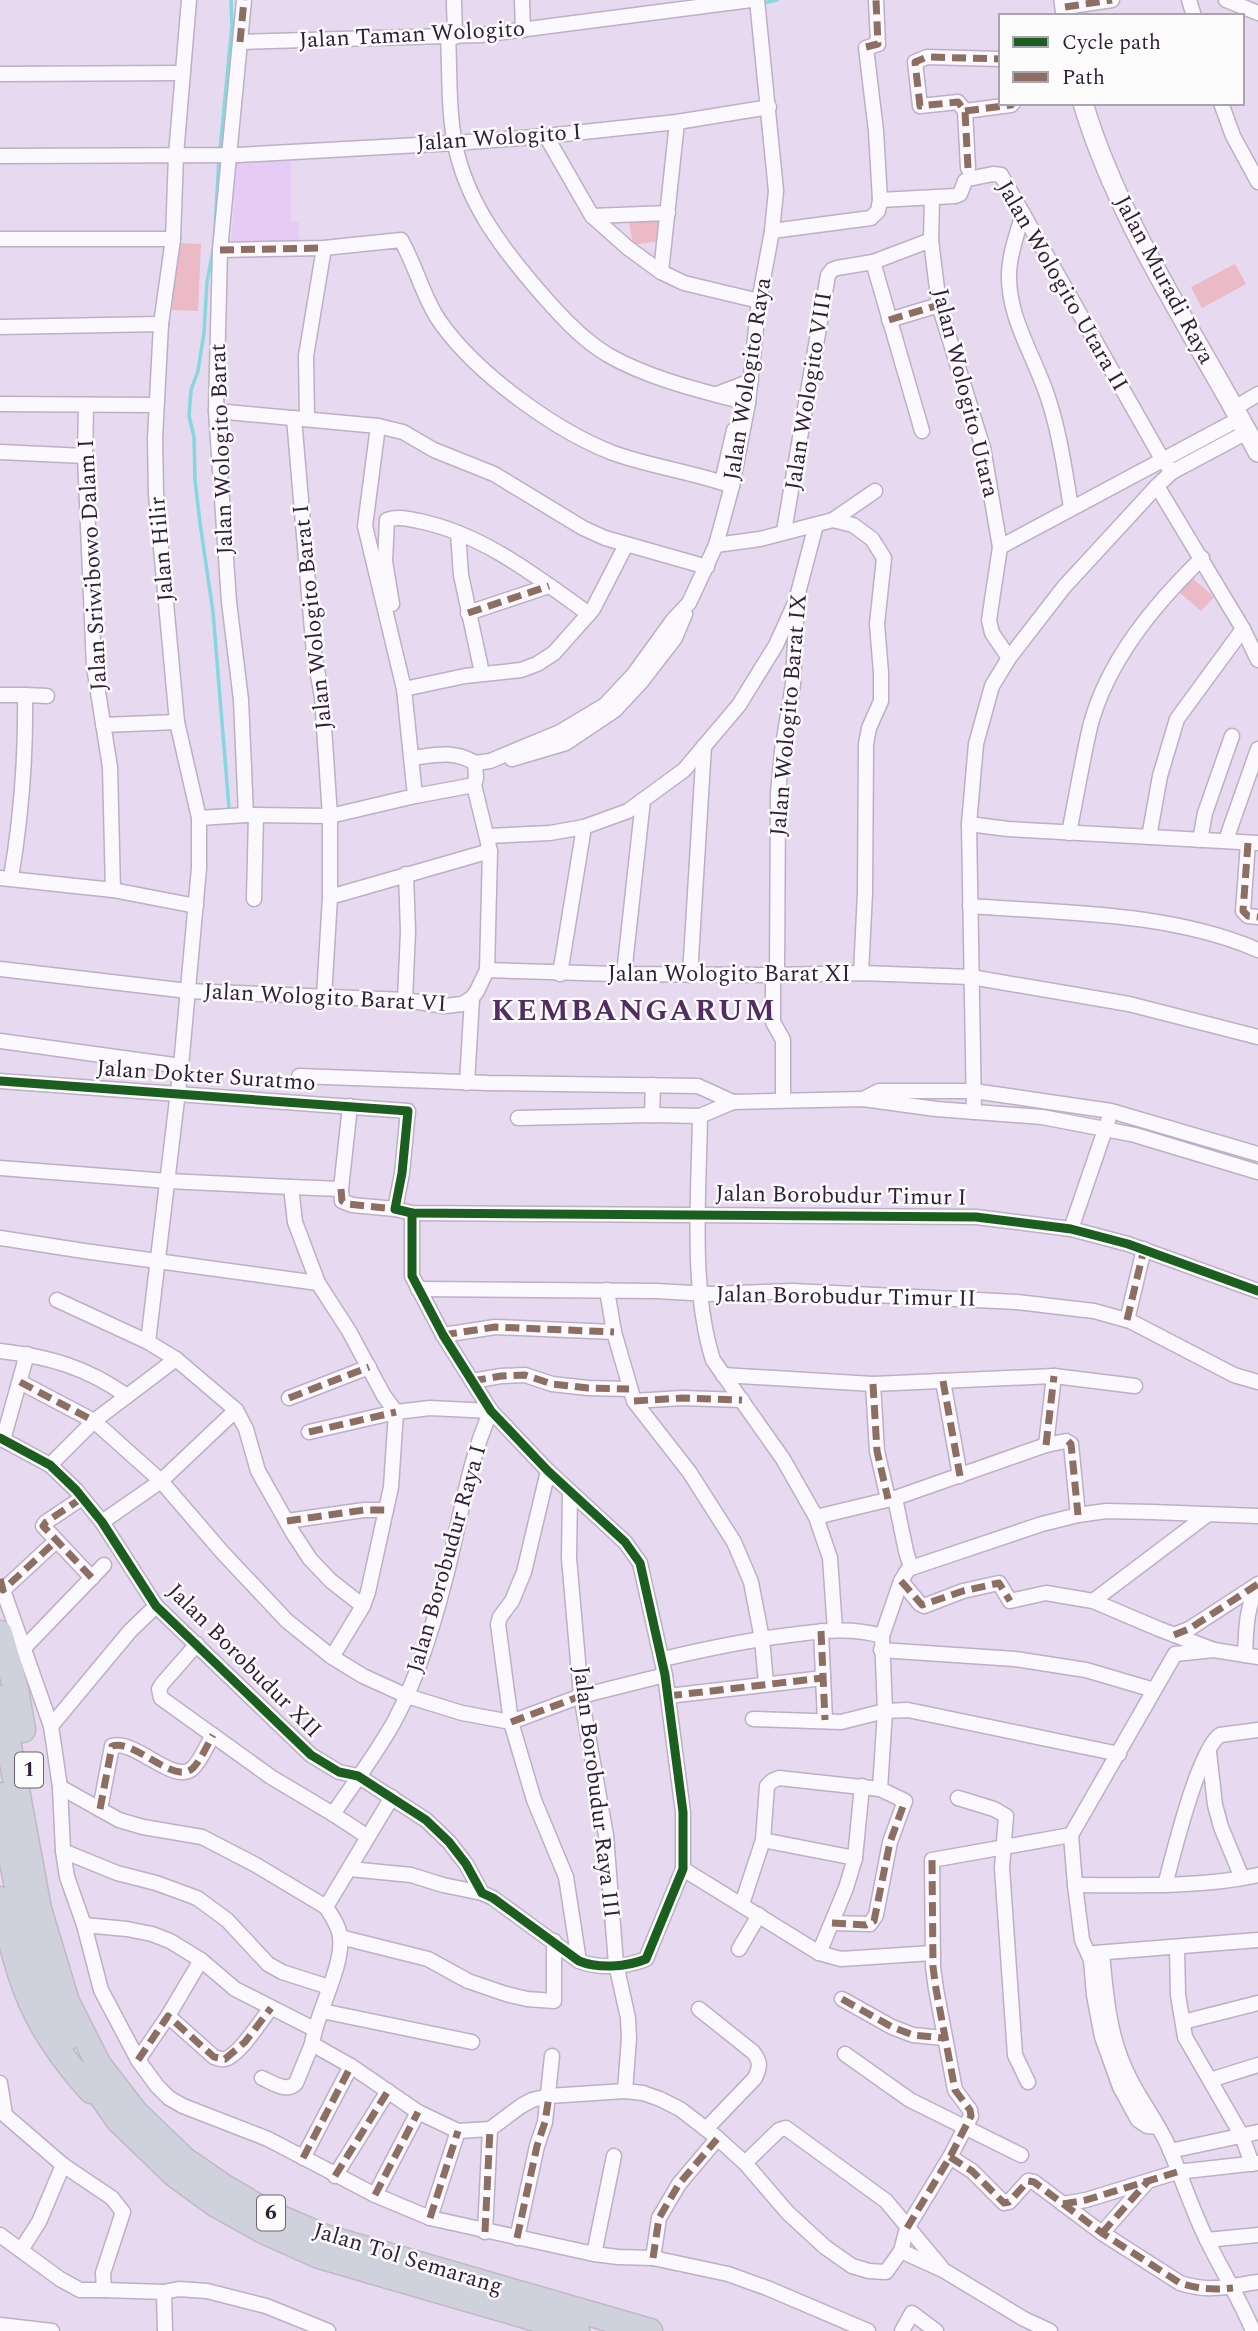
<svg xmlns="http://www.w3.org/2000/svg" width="1258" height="2331" font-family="Spectral,serif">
<rect width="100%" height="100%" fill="#e7d9ef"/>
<!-- built -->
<path fill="#e6cbf4" d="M237 155 291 156V221L299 222V244H231Z"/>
<!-- green -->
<g fill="#ecb9c6">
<path d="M662 217 665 240 633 245 629 222Z"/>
<path d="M176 243 201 244 198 311 172 310Z"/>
<path d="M1235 264 1246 284 1202 308 1191 287Z"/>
<path d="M1192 578 1214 597 1201 611 1179 592Z"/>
</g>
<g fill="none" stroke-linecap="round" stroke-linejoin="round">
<!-- stream -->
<g stroke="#85d8de" stroke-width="3.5">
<path d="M763 3 777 0"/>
<path d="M220 150 232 26 231 0"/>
<path d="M219 158 214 246 207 282 204 333 198 371 191 390 189 416 194 437 195 480 200 523 213 612 229 808"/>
</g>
<!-- street casing -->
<g stroke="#bdafc5" stroke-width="17">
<g id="street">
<path d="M244 0 220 250 216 411 229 602 241 700 246 815"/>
<path d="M522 0 523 30"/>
<path d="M1189 0 1194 16"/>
<path d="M1226 0 1258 13"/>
<path d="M454 2 455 37"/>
<path d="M1065 7 1112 0"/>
<path d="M448 37C450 72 448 109 455 144 466 201 501 247 538 290 559 314 580 338 608 355 650 379 702 391 748 403"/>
<path d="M240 42 481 35 751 0"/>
<path d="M0 74 183 73"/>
<path d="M1221 103 1233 136 1258 182"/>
<path d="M965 111 1011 105 1013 103"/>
<path d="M546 136 592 216 628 248 661 272 684 283 759 301"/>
<path d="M0 156 238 155 455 143 546 136 677 122 769 107"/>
<path d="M968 168 965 111 958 102 920 106 915 62 927 57 1001 59"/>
<path d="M932 198 931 240 939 305 983 448 1000 547 989 620 992 633 1009 658"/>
<path d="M880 200 955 196 960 194 965 181 968 179 993 174 1001 175 1162 459 1172 472"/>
<path d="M1023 214C1017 233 1010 253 1009 272 1007 318 1036 358 1049 401 1060 435 1065 472 1071 507"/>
<path d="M592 216 668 213"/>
<path d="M772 231 871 218 878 211 880 200 876 131 866 48 878 44 876 0"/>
<path d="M0 239H173"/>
<path d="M220 250 324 248 401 240C417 268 424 301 443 326 480 376 556 431 613 453 652 467 693 472 732 486"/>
<path d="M873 262 922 431"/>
<path d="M661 272 677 122"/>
<path d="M889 320 939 305"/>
<path d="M0 327 161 324"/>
<path d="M717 394 751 381"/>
<path d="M0 404 156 405"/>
<path d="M86 406 85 456 94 667 110 767 113 890"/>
<path d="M1233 409 1258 394"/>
<path d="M216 411 378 426 403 432 434 450 494 474 583 528 605 538 707 567"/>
<path d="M294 418 314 653 322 697 330 816V897L324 997"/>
<path d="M307 419 306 356 324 248"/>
<path d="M378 426 365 526 404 689 415 796 474 785"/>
<path d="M0 452 85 456"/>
<path d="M722 482 734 430"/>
<path d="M1157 486 1243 629 1258 660"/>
<path d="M833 520 853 525 872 539 884 558 877 624 881 673V701L869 728 866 744 865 893 861 973"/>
<path d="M784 531 828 275 832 270 837 268 873 262 931 240"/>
<path d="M458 533 461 575 482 673"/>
<path d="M716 545 760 539 833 520 875 491"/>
<path d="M1000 547 1239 419"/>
<path d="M392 604 385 561 387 520C398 516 408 519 419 521 483 534 537 577 589 614"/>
<path d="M468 613 549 586"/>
<path d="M404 689 465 676 521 670 537 664 554 653 593 609 626 545"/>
<path d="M0 695H25C26 757 21 818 11 878"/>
<path d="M25 695 47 696"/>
<path d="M103 725 177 722"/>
<path d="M512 759 566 743 615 710 641 682 675 638 685 614"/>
<path d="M475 763 490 761 560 732 605 705 634 674 673 620 689 603 716 545 732 486 748 403 759 301 772 231 776 191 757 0"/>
<path d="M199 818 246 815 330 816 415 796"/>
<path d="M969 824 1008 829 1258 843"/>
<path d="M1069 833C1076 798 1082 762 1090 727 1107 661 1154 605 1202 558"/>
<path d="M487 836 550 833 584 827 628 811 684 770 739 705 776 645 794 605"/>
<path d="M1149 837 1160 776 1177 719 1243 629"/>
<path d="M1200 840 1205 813 1232 736"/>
<path d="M1226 840 1258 749"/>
<path d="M1248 843 1243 911 1248 916 1258 917"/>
<path d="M0 878 113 890 196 906"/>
<path d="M330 897 490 851"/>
<path d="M254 899 256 815"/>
<path d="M970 906C1064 913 1170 912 1258 950"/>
<path d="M0 969 188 991 405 1000 445 1006 462 1004 472 998 477 991 487 970 490 851 474 785 476 778 475 763C454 750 435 755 412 758"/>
<path d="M487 970 615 974 777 975 861 973 971 977 1129 1004 1258 1037"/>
<path d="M560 974 584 827"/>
<path d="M624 974 643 800"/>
<path d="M690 975 704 746"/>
<path d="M773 975V1022L783 1040V1100"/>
<path d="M777 975 778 793 782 751 793 684 797 597 816 525"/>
<path d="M405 1000 408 931 406 874"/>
<path d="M0 1041 181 1066"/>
<path d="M299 1076 488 1083 698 1086 733 1102"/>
<path d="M0 1081 408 1111 402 1173 395 1209 412 1213 976 1217 1071 1229 1128 1244 1258 1291"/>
<path d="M467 1083 472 998"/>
<path d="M863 1099 879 1091H974L1111 1111 1258 1154"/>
<path d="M350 1106 341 1189 342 1201 352 1205 395 1209"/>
<path d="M974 1112 969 824 976 744 992 686 1009 658 1064 587 1157 486 1172 472 1247 432"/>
<path d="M652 1115 653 1085"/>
<path d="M700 1116C699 1192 690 1288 713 1360L783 1459 816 1517 830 1558 835 1630"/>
<path d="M518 1118 652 1115 700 1116 733 1102 863 1099 936 1109 1042 1117 1105 1129 1135 1135 1258 1172"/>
<path d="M0 1168 168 1181 291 1187 295 1222 318 1283 349 1331 384 1396 396 1412"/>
<path d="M291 1187 341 1189"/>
<path d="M1071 1229 1108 1121"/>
<path d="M0 1238 84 1251 318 1283"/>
<path d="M418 1289 656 1291 710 1294 793 1291 1017 1302 1094 1311 1130 1321 1234 1375 1258 1382"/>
<path d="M607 1290 614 1332 634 1401 690 1473 734 1542 751 1582 762 1639 766 1683"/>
<path d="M57 1300 148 1342 176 1359 236 1410 246 1429 258 1471 293 1533 310 1559 331 1581 363 1606"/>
<path d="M1127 1320 1144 1249"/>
<path d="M443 1335 495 1327 614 1332"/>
<path d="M148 1342 181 1066 199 868V818L177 722 156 494 155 438 161 324 173 239 176 155 189 0"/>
<path d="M0 1351C50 1357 86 1367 127 1396"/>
<path d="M723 1375 873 1384 1054 1376 1135 1386"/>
<path d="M472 1381 501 1376 525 1375 552 1384 588 1388 629 1389"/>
<path d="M943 1381 960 1476"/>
<path d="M20 1382 94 1421 161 1481 222 1552 287 1621 332 1657 363 1676 407 1696 462 1713 511 1722 581 1696 665 1675"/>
<path d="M873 1384 877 1451 888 1499"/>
<path d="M289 1398 369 1367"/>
<path d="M634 1401 682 1398 742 1400"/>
<path d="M309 1432 396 1412 430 1408 491 1411"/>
<path d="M0 1438 50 1465 76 1490 102 1522 156 1606 311 1755 339 1772 358 1776 426 1820 449 1842 466 1864 482 1893 493 1898 579 1961C598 1969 627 1967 646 1959L683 1869V1812L665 1675 640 1563 625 1542 548 1471 491 1411 443 1335 412 1276V1213"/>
<path d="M3 1440 27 1354"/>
<path d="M1046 1445 1054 1376"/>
<path d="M50 1465 94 1421 176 1359"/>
<path d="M548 1471 524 1572 512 1601 500 1617 498 1624 511 1722 534 1800 566 1877 579 1961"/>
<path d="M570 1492 569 1558 581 1696 606 1835 616 1964 628 2018 629 2038 625 2091"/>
<path d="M82 1498 46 1522 43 1526 92 1578"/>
<path d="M895 1498 906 1551 911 1568"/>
<path d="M816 1517 895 1498 1046 1445 1066 1441 1071 1444 1078 1515"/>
<path d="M287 1521 364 1510H386"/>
<path d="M102 1522 161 1481 236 1410"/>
<path d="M56 1541 3 1590 51 1726 60 1787 63 1851 67 1877 84 1925 101 1990 138 2060 157 2086 169 2098 183 2106 268 2139 375 2195 430 2218 594 2254 618 2257 653 2258 728 2274 767 2288 868 2331"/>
<path d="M901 1581 920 1604 924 1606 963 1591 999 1583 1010 1601 1046 1593 1093 1601 1159 1629 1214 1650 1258 1657"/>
<path d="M1093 1601 1207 1515"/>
<path d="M821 1631 825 1720"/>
<path d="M1174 1635 1189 1629 1258 1584"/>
<path d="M197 1644 162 1684 159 1689 161 1698 271 1777 333 1814 368 1837"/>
<path d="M24 1648 104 1565"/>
<path d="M881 1650 1015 1659 1086 1670 1154 1690"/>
<path d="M1245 1655C1246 1631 1246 1607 1258 1586"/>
<path d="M332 1657 363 1606 368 1592 391 1487 396 1412"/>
<path d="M663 1659C705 1649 747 1640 790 1635 822 1631 851 1627 882 1636"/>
<path d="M668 1696 823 1678"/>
<path d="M753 1719 841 1722 885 1711 908 1710 1119 1754"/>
<path d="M51 1726 130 1631 156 1606"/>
<path d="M1209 1752 1215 1805 1221 1827 1242 1878"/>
<path d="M60 1787 119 1820 143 1827 202 1837 256 1865 326 1907"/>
<path d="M880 1789 885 1711 882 1636 901 1581 907 1571 911 1568 1042 1524 1078 1515 1106 1511 1152 1512 1258 1516"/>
<path d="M392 1797 326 1907C332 1916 339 1926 340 1937 344 1966 316 2013 312 2044L351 2066 418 2112 458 2131 490 2129 521 2106 532 2100 549 2096 625 2091 643 2093 660 2099 680 2109 715 2136 745 2163 788 2213 825 2247 852 2266 869 2271 886 2272 901 2251 943 2270 1024 2319 1050 2331"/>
<path d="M958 1798 994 1809 1006 1816 1002 1868 1015 2055 1028 2082"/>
<path d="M100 1809 112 1746C136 1739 174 1786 193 1768 201 1760 207 1745 213 1735"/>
<path d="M333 1814C354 1783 377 1753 395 1720 418 1677 433 1627 445 1580 460 1524 467 1464 491 1411"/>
<path d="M763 1840 855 1858"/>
<path d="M63 1851 117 1873 156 1883 197 1898 227 1920 268 1964 282 1972 329 1987"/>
<path d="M350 1869 411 1875 443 1885 482 1893"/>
<path d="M683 1869 819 1953 841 1959 933 1953"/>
<path d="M1075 1885C1136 1885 1198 1888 1258 1875"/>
<path d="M1165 1885C1173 1856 1198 1750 1220 1735L1258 1730"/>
<path d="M742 1904 763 1840 767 1786 772 1781 779 1778 880 1789 905 1801 890 1842 876 1915 870 1924 832 1923"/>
<path d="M84 1925 127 1929 152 1934 170 1941 201 1960 235 1989 314 2029"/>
<path d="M340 1937 428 1959 468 1981 506 1994 527 1999 554 2001V1941"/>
<path d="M1177 1948 1178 1995 1185 2037 1242 2136 1252 2164"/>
<path d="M739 1949 759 1915"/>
<path d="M819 1953 846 1888 855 1858 862 1786"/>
<path d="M1095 1953 1258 1940"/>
<path d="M1102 1953C1106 1996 1109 2038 1129 2077 1141 2102 1160 2125 1171 2152 1183 2181 1193 2212 1207 2240 1222 2271 1240 2299 1253 2331"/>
<path d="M842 1999 892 2027 913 2035 944 2038"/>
<path d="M699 2009 753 2052C761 2062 760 2067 755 2078L706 2129"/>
<path d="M322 2011 472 2042"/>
<path d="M168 2016 214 2057C218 2058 221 2060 225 2059 240 2055 261 2020 271 2008"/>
<path d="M1183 2022 1258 2003"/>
<path d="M845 2054 910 2100 1021 2155"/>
<path d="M138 2060 168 2016 201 1960"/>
<path d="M262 2078C273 2083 287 2093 296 2083L312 2044"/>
<path d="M1210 2080 1258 2065"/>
<path d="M0 2083 5 2115 63 2165 112 2198 123 2212 103 2273 104 2290H80L60 2279 0 2235"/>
<path d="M1158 2127 1147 2126 1138 2120 1120 2087 1102 2037 1094 1995 1091 1960 1082 1940 1075 1885 1071 1835 1175 1654 1214 1650"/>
<path d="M1170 2151 1258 2132"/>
<path d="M950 2157 972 2171 1004 2203 1009 2202 1028 2181 1034 2182 1102 2233 1180 2283C1210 2293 1229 2286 1258 2282"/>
<path d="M303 2158 351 2066"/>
<path d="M745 2163 779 2130 786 2128 886 2201 941 2267"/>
<path d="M335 2176 388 2091"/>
<path d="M375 2195 418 2112"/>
<path d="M1063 2204 1086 2200 1177 2172 1258 2163"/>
<path d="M430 2218 458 2131"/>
<path d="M485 2232 490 2129"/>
<path d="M1102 2233 1147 2182"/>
<path d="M517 2238 537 2146 545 2122 552 2056"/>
<path d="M1207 2240 1258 2235"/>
<path d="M21 2250 39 2222 63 2165"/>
<path d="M901 2251 907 2228 950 2157 971 2116 970 2110 955 2090 936 1989 933 1967 932 1860 1071 1835"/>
<path d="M594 2254 614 2156"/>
<path d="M653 2258 659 2218 679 2184 717 2139"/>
<path d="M104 2290 164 2292 179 2289 207 2291 266 2306 328 2331"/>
<path d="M164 2292 165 2331"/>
<path d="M0 2325 52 2331"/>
<path d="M902 2331 912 2313 936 2331"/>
</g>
</g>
<!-- secondary casing -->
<g stroke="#bdafc5" stroke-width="22">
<g id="secondary">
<path d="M1064 0 1066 16"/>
<path d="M1083 103C1119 225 1199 340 1258 452"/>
</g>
</g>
<!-- highway casing -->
<g stroke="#c1b8c6" stroke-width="27">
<g id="highway">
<path d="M0 1633 16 1689 23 1730"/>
<path d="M0 1698 39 1909 67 2002 99 2065 136 2113 185 2160 223 2186 267 2212 325 2237 650 2331"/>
<path d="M0 1795C15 1878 27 1963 67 2038"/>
<path d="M0 1899C8 1927 13 1955 23 1982 37 2024 62 2059 91 2091"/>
<path d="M86 2074 118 2120 175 2175 215 2204 263 2231 319 2256 577 2331"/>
</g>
</g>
<!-- street -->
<use href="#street" stroke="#fbf9fd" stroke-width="14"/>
<!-- secondary -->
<use href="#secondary" stroke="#fbf9fd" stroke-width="19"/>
<!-- highway -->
<use href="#highway" stroke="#cfd2dc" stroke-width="24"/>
<!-- quiet -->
<g stroke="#8d6e63" stroke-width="7" stroke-dasharray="14 7" stroke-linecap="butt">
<path d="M1065 7 1112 0"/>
<path d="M240 42 244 0"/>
<path d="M866 47 878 44 876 0"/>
<path d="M965 111 1011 105 1013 103"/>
<path d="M968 168 965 111 958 102 920 106 915 62 927 57 1001 59"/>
<path d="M220 250 324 248"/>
<path d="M889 320 939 305"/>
<path d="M468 613 549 586"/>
<path d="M1248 843 1243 911 1248 916 1258 917"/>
<path d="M341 1189 342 1201 347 1204 395 1209"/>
<path d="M1127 1320 1144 1249"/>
<path d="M443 1335 495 1327 614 1332"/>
<path d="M472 1381 501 1376 525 1375 552 1384 588 1388 629 1389"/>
<path d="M943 1381 960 1476"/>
<path d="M20 1382 94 1421"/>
<path d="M873 1384 877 1451 888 1499"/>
<path d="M289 1398 369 1367"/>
<path d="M634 1401 682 1398 742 1400"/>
<path d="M309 1432 396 1412"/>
<path d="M1068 1441 1071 1444 1078 1515"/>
<path d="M1046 1445 1054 1376"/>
<path d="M82 1498 46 1522 43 1526 92 1578"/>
<path d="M287 1521 364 1510H386"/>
<path d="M0 1579 3 1590 56 1541"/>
<path d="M901 1581 922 1605 963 1591 999 1583 1010 1601"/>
<path d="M821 1631 825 1720"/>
<path d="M1174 1635 1189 1629 1258 1584"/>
<path d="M668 1696 823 1678"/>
<path d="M511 1722 581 1696"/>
<path d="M100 1809 112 1746C136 1739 174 1786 193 1768 201 1760 207 1745 213 1735"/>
<path d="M832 1923 866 1925 874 1921 890 1842 905 1801"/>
<path d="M842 1999 892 2027 913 2035 944 2038"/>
<path d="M138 2060 168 2016 214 2057 225 2059 245 2042 271 2008"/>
<path d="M950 2157 972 2171 1004 2203 1009 2202 1028 2181 1034 2182 1102 2233 1180 2283C1197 2289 1215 2290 1233 2288"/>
<path d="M303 2158 351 2066"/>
<path d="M335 2176 388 2091"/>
<path d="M375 2195 418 2112"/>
<path d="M1063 2204 1086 2200 1177 2172"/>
<path d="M430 2218 458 2131"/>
<path d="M907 2228 950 2157 971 2116 970 2110 955 2090 936 1989 933 1967 932 1860"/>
<path d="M485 2232 490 2129"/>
<path d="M1102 2233 1148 2181"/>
<path d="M517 2238 537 2146 545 2122 549 2096"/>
<path d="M653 2258 659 2218 679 2184 717 2139"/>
</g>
<!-- cycleway casing -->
<g stroke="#fcfcfc" stroke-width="13">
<g id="cycleway">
<path d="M0 1081 408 1111 402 1173 395 1209 412 1213 976 1217 1071 1229 1128 1244 1258 1291"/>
<path d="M0 1438 50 1465 76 1490 102 1522 156 1606 311 1755 339 1772 358 1776 426 1820 449 1842 466 1864 482 1893 493 1898 579 1961C598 1969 627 1967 646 1959L683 1869V1812L665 1675 640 1563 625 1542 548 1471 491 1411 443 1335 412 1276V1213"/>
</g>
</g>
<!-- cycleway -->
<use href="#cycleway" stroke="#1b5e20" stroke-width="9"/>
</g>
<g text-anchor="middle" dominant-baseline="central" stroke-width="5" stroke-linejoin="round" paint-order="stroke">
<!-- shield labels -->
<g fill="#fcfcfc" stroke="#6d6173" stroke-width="2">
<rect x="15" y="1752.5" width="28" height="35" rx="5"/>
<rect x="257" y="2195.5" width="28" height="35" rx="5"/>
</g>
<g font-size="21" font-weight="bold" fill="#301f38">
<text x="29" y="1770">1</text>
<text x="271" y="2213">6</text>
</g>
<!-- street labels -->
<g font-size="23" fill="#301f38" stroke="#fcfcfc">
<text transform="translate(412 35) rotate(-3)">Jalan Taman Wologito</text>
<text transform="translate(499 138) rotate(-4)">Jalan Wologito I</text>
<text transform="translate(1164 280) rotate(62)">Jalan Muradi Raya</text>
<text transform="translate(1062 286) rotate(60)">Jalan Wologito Utara II</text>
<text transform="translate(748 379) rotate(-81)">Jalan Wologito Raya</text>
<text transform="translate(809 391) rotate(-81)">Jalan Wologito VIII</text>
<text transform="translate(965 393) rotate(76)">Jalan Wologito Utara</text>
<text transform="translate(222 449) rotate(-92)">Jalan Wologito Barat</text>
<text transform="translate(162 549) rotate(-95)">Jalan Hilir</text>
<text transform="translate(93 565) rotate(-93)">Jalan Sriwibowo Dalam I</text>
<text transform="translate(313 617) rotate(-96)">Jalan Wologito Barat I</text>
<text transform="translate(789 715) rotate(-85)">Jalan Wologito Barat IX</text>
<text x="729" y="974">Jalan Wologito Barat XI</text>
<text transform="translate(325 998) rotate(3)">Jalan Wologito Barat VI</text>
<text transform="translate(206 1076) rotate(4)">Jalan Dokter Suratmo</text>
<text transform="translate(841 1196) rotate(1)">Jalan Borobudur Timur I</text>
<text transform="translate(846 1297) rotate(1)">Jalan Borobudur Timur II</text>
<text transform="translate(447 1559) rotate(-74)">Jalan Borobudur Raya I</text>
<text transform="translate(244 1661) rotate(45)">Jalan Borobudur XII</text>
<text transform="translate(596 1792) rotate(83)">Jalan Borobudur Raya III</text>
<text transform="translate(408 2259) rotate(17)">Jalan Tol Semarang</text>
</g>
<!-- district labels -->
<g font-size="30" font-weight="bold" letter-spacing="2" fill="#522c63" stroke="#fcfcfc">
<text x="634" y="1011">KEMBANGARUM</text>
</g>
</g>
<!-- legend -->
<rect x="999" y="14" width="245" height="91" fill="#fcfcfc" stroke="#aaa4ae" stroke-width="2"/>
<rect x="1013" y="37" width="35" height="10" fill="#1b5e20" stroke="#aaa4ae" stroke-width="2"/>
<text x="1062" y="49" font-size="21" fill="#301f38">Cycle path</text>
<rect x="1013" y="72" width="35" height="10" fill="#8d6e63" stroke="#aaa4ae" stroke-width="2"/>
<text x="1062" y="84" font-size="21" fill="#301f38">Path</text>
</svg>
